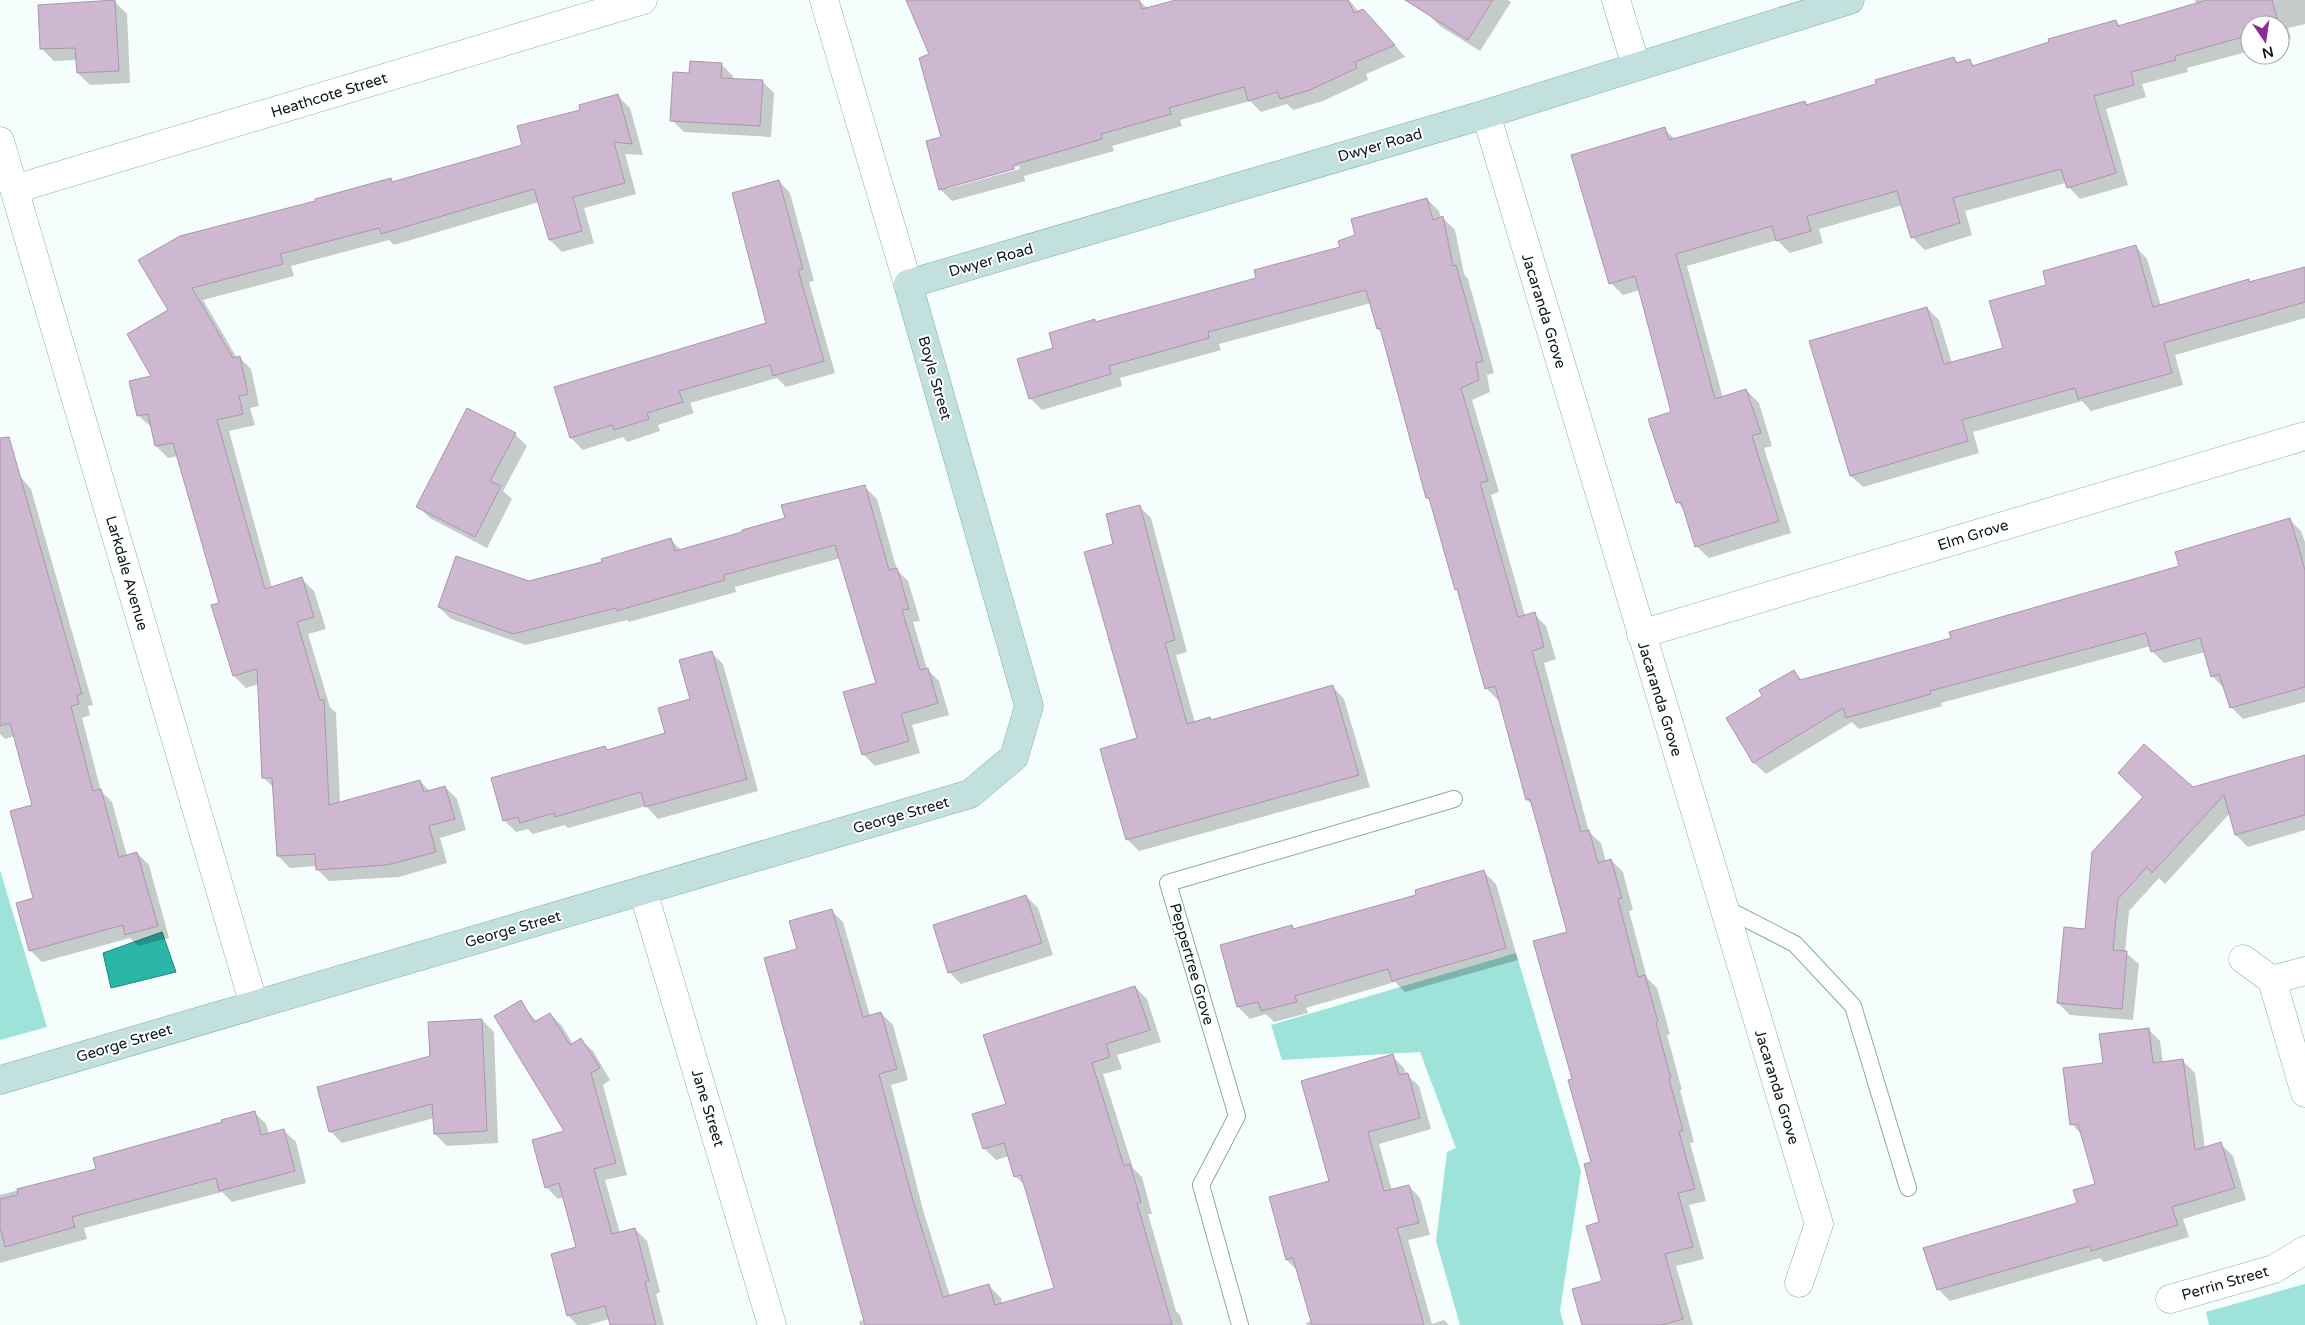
<svg xmlns="http://www.w3.org/2000/svg" width="2305" height="1325" font-family="'Varela Round',sans-serif">
<rect width="100%" height="100%" fill="#f5fefc"/>
<!-- green -->
<g fill="#9de3da">
<path d="M0 870 47 1027 0 1040Z"/>
<path d="M1516 953 1581 1171 1560 1311 1564 1325H1460L1436 1241 1447 1152 1456 1148 1420 1052 1282 1060 1271 1025Z"/>
<path d="M2305 1284V1325H2209L2206 1312Z"/>
</g>
<!-- water -->
<path fill="#2bb6aa" stroke="#21877e" d="M162 932 176 972 111 988 103 953Z"/>
<!-- shadow -->
<g fill="#0003" fill-rule="evenodd">
<path d="M907 0H1139L1148 9 1181 0H1349L1359 12 1375 22 1405 57 1366 74 1368 80 1323 101 1293 110 1287 104 1261 112 1250 101 1180 120 1182 126 1112 146 1114 151 1024 176 1025 181 952 201 940 189 943 138 931 54ZM1019 166 1020 169 946 189V186Z"/>
<path d="M1437 0H1508L1511 2 1480 51 1440 26 1428 14Z"/>
<path d="M2195 0H2305V24L2288 28 2291 39 2280 42V25H2250V51L2187 68 2188 72 2142 84 2146 97 2106 109 2128 185 2080 199 2065 183 1965 211 1972 235 1925 250 1912 237 1903 205 1819 229 1823 243 1790 253 1777 240 1687 266 1723 398 1746 390 1759 403 1772 446 1764 448 1791 533 1709 558 1696 546 1685 510 1678 503 1673 413 1640 290 1623 295 1611 283 1664 129 1675 139 1805 102 1808 105 1878 85 1954 58 1959 64 1969 61 1975 66 2116 22 2121 26 2196 5Z"/>
<path d="M115 2 127 14 130 83 90 85 78 73 77 60 54 61 42 49Z"/>
<path d="M721 64 733 76V80L762 81 774 93 771 137 684 132 672 120 690 75Z"/>
<path d="M618 96 630 108 643 155 625 154 636 194 584 208 594 243 562 252 550 240 539 202 394 245 389 240 291 266 294 276 203 300 237 358 239 357 251 369 259 406 250 408 255 425 229 431 272 588 302 579 314 591 326 629 308 634 330 707 336 713 340 803 420 781 431 792 445 787 457 799 466 830 440 838 447 863 399 877 329 881 317 869V866L290 868 278 856 274 788 263 777 259 684 246 688 234 676 213 606 221 604 178 456 168 458 156 446 152 428 139 416 131 382 153 377 170 310 140 261 391 179 394 183 524 146 581 110Z"/>
<path d="M779 181 790 193 814 281 809 282 835 373 786 387 777 378 690 403 694 413 658 425 660 431 627 442 623 437 583 450 571 438 555 388 768 323Z"/>
<path d="M1427 199 1439 211 1441 219 1443 218 1455 230 1464 274 1468 279 1494 373 1487 375 1490 392 1472 400 1499 492 1491 495 1525 616 1534 614 1546 626 1556 659 1544 663 1589 832 1601 843 1606 862 1611 860 1623 872 1633 910 1629 911 1647 978 1657 988 1670 1034 1667 1035 1682 1090H1680L1694 1142 1690 1143 1706 1201 1689 1205 1704 1259 1676 1266 1693 1325H1584L1603 1281 1601 1223 1592 1163 1574 1080 1569 933 1534 806 1527 800 1500 700H1498L1486 688 1460 593 1456 589 1431 501 1428 498 1382 333 1378 329 1371 303 1219 344 1221 350 1120 378 1122 386 1042 410 1030 398 1055 349 1094 321 1096 323 1258 279 1341 247 1357 235Z"/>
<path d="M2136 247 2147 259 2161 306 2248 281 2251 283 2305 268V318L2175 355 2183 385 2091 411 2082 401 1973 432 1979 453 1863 487 1851 476 1927 308 1939 320 1952 363 2004 348 2048 286Z"/>
<path d="M515 434 527 446 503 491 512 499 487 548 430 518 418 506Z"/>
<path d="M0 453 31 489 93 705 88 706 90 715 82 718 101 791 112 802 127 856 137 853 149 865 169 938 138 946 130 938 42 962 30 950 34 899 33 806 15 736 5 739 0 734Z"/>
<path d="M865 487 877 499 897 570 908 581 920 621 913 622 927 669 939 681 949 715 912 725 920 753 875 766 863 754 878 683 841 558 735 587 736 592 629 622 627 620 526 645 451 619 439 607 604 563 671 540 682 551 787 519Z"/>
<path d="M1140 507 1151 518 1187 652 1176 655 1195 723 1212 721 1333 687 1344 699 1370 787 1139 851 1127 839 1139 739 1115 545Z"/>
<path d="M2289 519 2301 531 2305 542V702L2243 719 2231 707 2224 688 2212 676 2205 652 2164 663 2152 651 2151 646 1941 703 1942 706 1859 729 1852 722 1766 774 1754 763 1728 718 1764 696 1794 672 1803 681 1953 639 2181 567Z"/>
<path d="M711 652 723 664 758 791 658 819 646 806 568 828 565 825 533 834 528 829 516 832 504 820 605 747 609 751 666 734 692 700Z"/>
<path d="M2305 757V830L2248 847 2236 835 2230 813 2165 884 2159 878 2129 911 2125 952 2139 964 2133 1020 2070 1015 2058 1003 2086 930 2192 789Z"/>
<path d="M1484 872 1496 884 1518 960 1405 992 1395 982 1306 1008 1308 1013 1274 1022 1266 1014 1250 1019 1238 1007 1292 926 1295 929 1418 896Z"/>
<path d="M1026 896 1038 908 1053 955 961 984 949 972Z"/>
<path d="M831 910 843 922 870 1016 881 1013 893 1025 908 1080 891 1085 923 1210 950 1296 989 1286 1001 1298 1002 1304 1056 1289 1026 1186 1015 1176 1009 1156 996 1160 984 1148 1008 1105 1135 987 1147 999 1161 1042 1117 1055 1122 1069 1103 1074 1133 1168 1142 1177 1152 1214H1148L1176 1311 1180 1315 1183 1325H860L859 1321 865 1320 799 950Z"/>
<path d="M520 1002 537 1022 550 1014 562 1026 573 1044 581 1040 593 1051 610 1080 603 1085 627 1175 605 1180 620 1233 635 1229 647 1241 660 1292 656 1294 664 1325H611L609 1319 588 1325H577L568 1315 578 1248 564 1197 558 1199 546 1187 566 1132Z"/>
<path d="M482 1020 494 1032 498 1143 447 1146 435 1134 434 1118 342 1143 330 1131Z"/>
<path d="M2148 1029 2160 1041 2163 1063 2183 1061 2195 1073 2205 1149 2221 1144 2233 1156 2246 1200 2183 1219 2189 1237 2104 1262 2100 1258 1950 1301 1938 1289 2078 1204 2096 1185 2082 1135 2072 1124 2104 1064Z"/>
<path d="M1392 1056 1404 1068 1406 1074 1419 1086 1431 1129 1379 1144 1392 1191 1409 1186 1420 1198 1430 1235 1408 1240 1432 1324 1444 1320 1449 1325H1307L1306 1323 1312 1321 1298 1271 1287 1260 1330 1182Z"/>
<path d="M254 1112 266 1124 269 1134 284 1131 296 1142 306 1183 232 1202 222 1192 84 1228 87 1239 0 1263V1195L97 1170Z"/>
</g>
<!-- building -->
<g fill="#ceb7d1" stroke="#ab95ae">
<path d="M115 0 119 71 77 73 75 48 40 49 38 5Z"/>
<path d="M906 0H1139L1142 9 1176 0H1348L1354 13 1363 9 1395 45 1355 62 1357 68 1310 90 1280 99 1277 92 1248 101 1244 87 1169 108 1171 114 1101 134 1102 139 1013 165 1014 169 939 190 926 141 941 137 919 58 929 54Z"/>
<path d="M1405 0H1493L1468 40Z"/>
<path d="M2207 0H2272L2279 25H2250V35L2175 56 2176 60 2131 72 2134 85 2094 96 2116 173 2067 188 2061 169 1953 198 1960 223 1911 238 1897 191 1807 216 1811 231 1776 241 1772 226 1676 254 1715 399 1746 389 1761 433 1752 436 1779 521 1695 547 1681 502 1676 503 1648 419 1671 412 1635 276 1609 284 1571 155 1665 127 1669 140 1805 101 1806 105 1876 84 1875 80 1954 57 1956 63 1970 59 1972 66 2049 42 2048 39 2116 20 2118 26Z"/>
<path d="M690 61 722 63 721 78 763 80 760 126 670 121 673 72 689 73Z"/>
<path d="M618 94 632 144 614 142 625 183 573 197 582 231 549 240 534 189 381 234 379 228 280 254 283 264 192 288 233 358 240 356 248 394 239 396 243 414 217 420 265 589 302 577 314 617 297 622 320 700H324L329 805 420 780 424 792 445 786 455 819 429 826 436 852 387 865 316 870 315 854 277 856 272 778H262L257 669 233 676 211 605 219 603 173 443 155 446 148 414 137 416 129 381 151 376 127 334 168 310 138 260 180 236 315 201V199L391 178 392 182 522 145 517 126 580 110 579 105Z"/>
<path d="M779 180 803 269 798 270 824 361 773 376 770 365 679 391 683 402 647 413 649 419 614 430 612 425 570 438 554 387 766 323 732 193Z"/>
<path d="M1427 198 1433 220 1443 216 1453 266 1456 265 1483 361 1476 363 1479 380 1461 388 1488 481 1480 483 1518 617 1535 612 1544 647 1532 651 1581 832 1589 830 1598 863 1611 859 1622 898 1618 899 1638 977 1645 975 1658 1022 1656 1023 1671 1078 1669 1079 1683 1130 1679 1132 1695 1189 1678 1193 1693 1247 1665 1254 1683 1319 1662 1325H1582L1572 1289 1602 1281 1586 1226 1599 1222 1584 1164 1591 1162 1568 1080 1572 1079 1533 941 1567 932 1530 799 1526 800 1495 686 1485 689 1457 589 1455 590 1429 498H1426L1380 328 1377 329 1366 290 1208 332 1209 338 1109 366 1111 374 1029 399 1017 359 1053 348 1049 333 1095 319V322L1256 278 1254 270 1340 247 1338 241 1355 235 1351 219Z"/>
<path d="M2136 245 2153 307 2249 279V282L2305 267V302L2164 343 2172 373 2078 399 2075 388 1962 420 1968 441 1850 476 1809 341 1927 307 1944 364 2003 348 1989 301 2046 285 2043 271Z"/>
<path d="M467 408 516 433 490 481 501 486 475 537 416 507Z"/>
<path d="M9 437 82 694 77 695 79 704 71 706 93 791 101 789 119 857 137 852 158 926 125 935 123 925 29 951 16 903 33 898 10 811 32 805 10 723 0 726V438Z"/>
<path d="M865 485 889 570 897 568 909 609 902 610 920 670 928 668 938 703 901 714 909 741 862 755 843 692 876 683 835 545 724 575 725 580 616 611V608L513 634 438 607 456 556 529 581 602 562 601 559 671 538 675 551 742 532V530L785 518 781 505Z"/>
<path d="M1140 505 1175 640 1165 643 1187 724 1210 717 1211 720 1333 685 1359 775 1126 840 1100 749 1137 738 1084 552 1113 544 1106 514Z"/>
<path d="M2290 518 2305 570V687L2230 708 2219 674 2211 677 2200 638 2151 652 2146 633 1930 691 1931 694 1846 718 1843 708 1753 763 1726 718 1762 696 1759 690 1794 670 1800 680 1951 638 1949 632 2179 566 2175 552Z"/>
<path d="M712 651 747 779 645 807 641 792 555 817 554 813 520 823 518 817 503 821 491 778 605 746 607 750 665 733 658 708 690 699 679 660Z"/>
<path d="M2144 744 2193 787 2305 755V815L2235 835 2224 795 2152 873 2147 867 2118 899 2113 950 2127 951 2122 1009 2057 1003 2064 927 2085 929 2092 852 2143 797 2118 773Z"/>
<path d="M1484 870 1506 948 1392 981 1388 969 1295 996 1297 1002 1261 1011 1258 1002 1237 1007 1220 945 1292 925 1293 929 1416 895 1415 890Z"/>
<path d="M1026 895 1042 943 948 973 933 925Z"/>
<path d="M832 909 863 1017 881 1012 897 1069 879 1074 912 1197 943 1297 989 1284 995 1305 1054 1288 1021 1175 1014 1177 1004 1143 983 1149 972 1114 1006 1104 983 1035 1135 986 1150 1030 1106 1044 1110 1057 1092 1063 1124 1166 1130 1164 1141 1202 1137 1203 1172 1325H865L764 958 797 949 789 921Z"/>
<path d="M521 1000 534 1022 550 1013 570 1045 581 1038 600 1068 591 1073 616 1163 594 1169 612 1234 635 1228 649 1281 645 1282 656 1325H610L605 1306 567 1316 551 1254 576 1247 559 1183 545 1188 532 1140 564 1131 494 1016Z"/>
<path d="M482 1019 487 1131 434 1134 432 1104 329 1132 317 1087 430 1056 428 1022Z"/>
<path d="M2149 1028 2153 1063 2183 1059 2195 1150 2221 1142 2235 1188 2172 1207 2178 1225 2091 1251 2090 1246 1937 1290 1923 1248 2077 1203 2073 1190 2095 1184 2078 1124 2070 1125 2063 1068 2103 1063 2099 1034Z"/>
<path d="M1393 1054 1399 1075 1408 1073 1420 1118 1368 1132 1384 1191 1409 1185 1419 1223 1397 1228 1424 1325H1312L1293 1258 1286 1260 1269 1197 1329 1181 1301 1081Z"/>
<path d="M255 1111 261 1135 284 1129 295 1171 219 1191 216 1178 72 1217 75 1227 5 1247 0 1227V1199L18 1195 17 1189 96 1169 93 1158 222 1122 221 1120Z"/>
</g>
<g fill="none" stroke-linecap="round" stroke-linejoin="round">
<!-- lane casing -->
<g stroke="#85ada7" stroke-width="18">
<g id="lane">
<path d="M1723 907 1795 944 1853 1006 1908 1188"/>
<path d="M1240 1325 1201 1185 1237 1116 1168 883 1454 799"/>
</g>
</g>
<!-- street casing -->
<g stroke="#85ada7" stroke-width="29">
<g id="street">
<path d="M824 0 908 284"/>
<path d="M1616 0 1636 66"/>
<path d="M1486 114 1819 1224 1799 1283"/>
<path d="M0 141 254 1005"/>
<path d="M15 189 643 0"/>
<path d="M1641 634 2305 436"/>
<path d="M643 891 772 1325"/>
<path d="M2243 959 2272 980"/>
<path d="M2305 971 2272 980 2305 1093"/>
<path d="M2170 1299 2274 1269 2305 1250"/>
</g>
</g>
<!-- secondary casing -->
<g stroke="#85ada7" stroke-width="29">
<path id="secondary" d="M0 1080 970 794 1014 757 1029 706 908 284 1486 114 1850 0"/>
</g>
<!-- lane -->
<use href="#lane" stroke="#fff" stroke-width="16"/>
<!-- street -->
<use href="#street" stroke="#fff" stroke-width="28"/>
<!-- secondary -->
<use href="#secondary" stroke="#c2e0dd" stroke-width="28"/>
</g>
<g text-anchor="middle" dominant-baseline="central" stroke-width="4" stroke-linejoin="round" paint-order="stroke">
<!-- street labels -->
<g font-size="15" fill="#0a1918" stroke="#fff">
<text transform="translate(329 95) rotate(-17)">Heathcote Street</text>
<text transform="translate(1380 145) rotate(-16)">Dwyer Road</text>
<text transform="translate(991 260) rotate(-16)">Dwyer Road</text>
<text transform="translate(1544 311) rotate(73)">Jacaranda Grove</text>
<text transform="translate(935 378) rotate(74)">Boyle Street</text>
<text transform="translate(1973 535) rotate(-17)">Elm Grove</text>
<text transform="translate(127 573) rotate(74)">Larkdale Avenue</text>
<text transform="translate(1660 699) rotate(73)">Jacaranda Grove</text>
<text transform="translate(901 815) rotate(-16)">George Street</text>
<text transform="translate(513 929) rotate(-16)">George Street</text>
<text transform="translate(1192 964) rotate(74)">Peppertree Grove</text>
<text transform="translate(124 1043) rotate(-17)">George Street</text>
<text transform="translate(1777 1087) rotate(73)">Jacaranda Grove</text>
<text transform="translate(708 1108) rotate(73)">Jane Street</text>
<text transform="translate(2225 1283) rotate(-16)">Perrin Street</text>
</g>
</g>
<!-- north arrow -->
<g transform="translate(2265 40) rotate(167)"><circle r="24" fill="#ffffff" stroke="#9da3a3"/>
<path d="M0-4L9 19L0 12L-9 19Z" fill="#892c97"/>
<text y="-8" font-size="14" font-weight="bold" text-anchor="middle" fill="#0a1918">N</text>
</g>
</svg>
